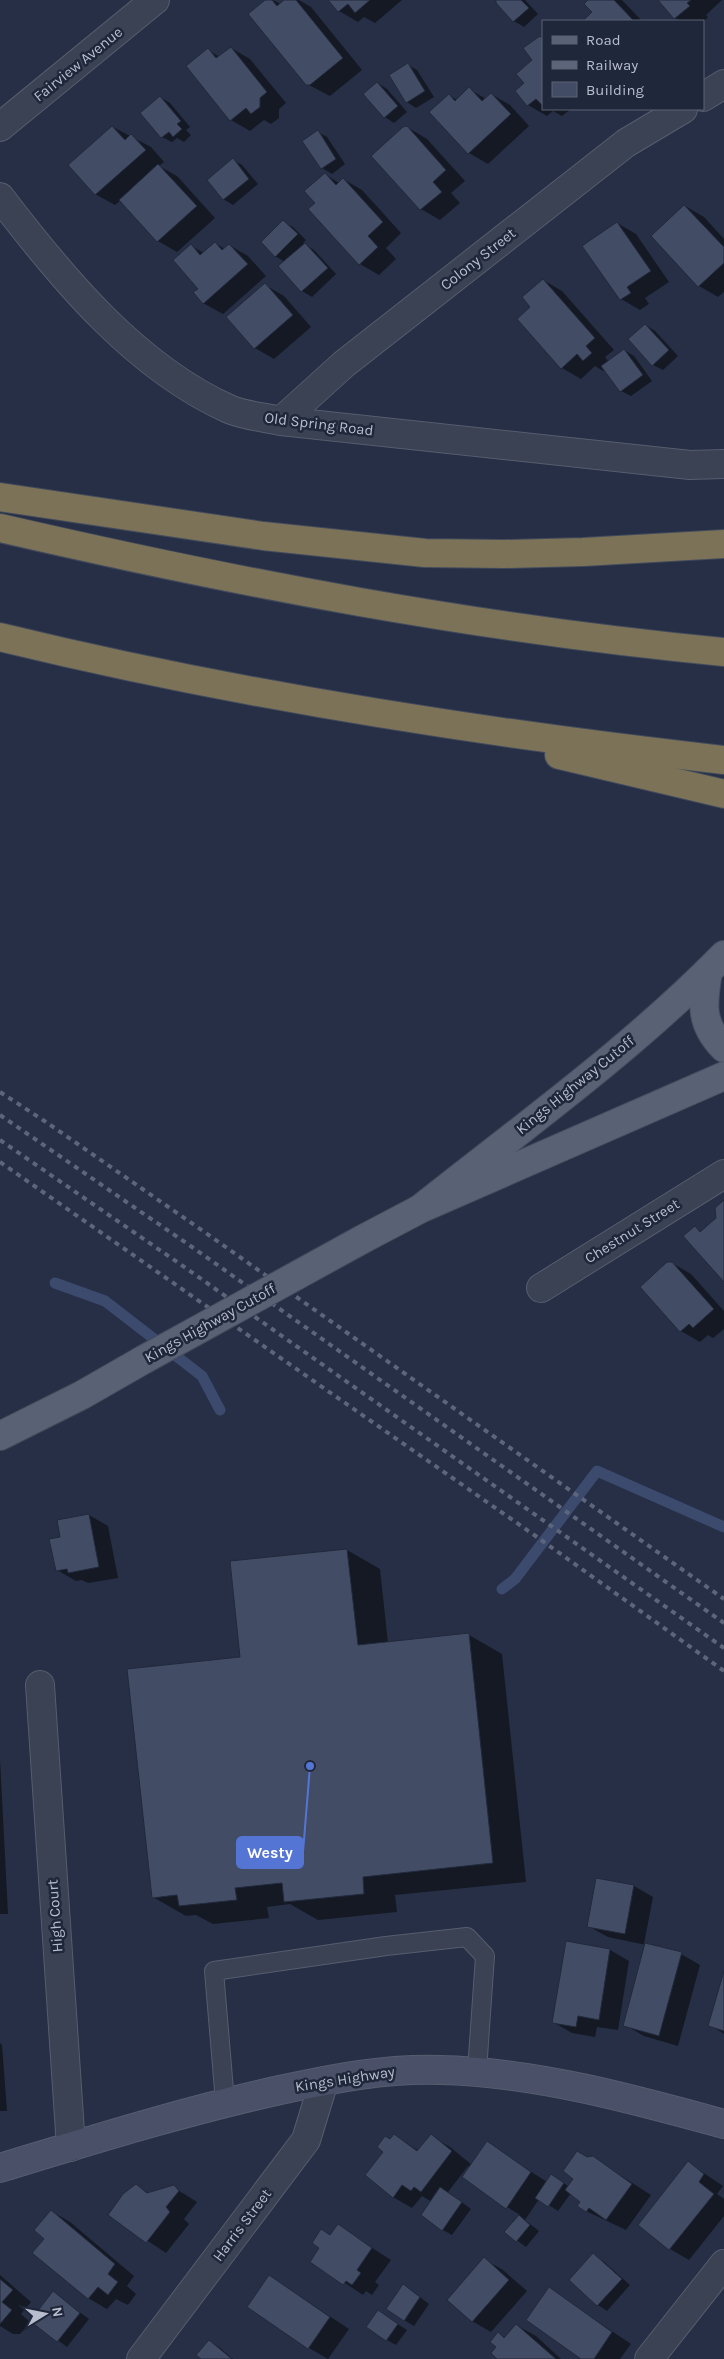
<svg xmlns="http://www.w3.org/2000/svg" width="724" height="2359" font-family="Karla,sans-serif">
<rect width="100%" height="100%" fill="#262f45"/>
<!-- shadow -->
<g fill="#0007">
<path d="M267 0H273L281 4 286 0H299L311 7 362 70 330 96 307 84Z"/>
<path d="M330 0H402L375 23 364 17 358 22 339 11Z"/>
<path d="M497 0H525L538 14 524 27 514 21Z"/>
<path d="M590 0H622L642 21H585L594 12Z"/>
<path d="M660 0H722L706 15 708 17 703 22 681 21 675 18Z"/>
<path d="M540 37 543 39V109H571L562 116 553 111 547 116 528 105 526 83 534 60 524 48Z"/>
<path d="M231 48 250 59 286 103 279 109V118L271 124 264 120 250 131 231 120 208 50 220 57Z"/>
<path d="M408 65 417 70 434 97 416 108 407 102Z"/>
<path d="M378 83 387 89 407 112 394 123 385 117Z"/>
<path d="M469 89 486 99 491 94 510 105 529 126 488 164 469 153 449 95 457 100Z"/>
<path d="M160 97 170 103 190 127 186 130 191 135 184 142 177 138 172 142 162 137Z"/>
<path d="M113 127 151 147 164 162 159 166 177 176 215 218 177 252 158 241 121 200 115 205 95 194Z"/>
<path d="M407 127 427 139 465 181 451 193 460 203 440 220 421 209 373 156Z"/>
<path d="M318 132 327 137 345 164 332 174 322 168Z"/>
<path d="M233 160 242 165 258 184 233 205 223 199Z"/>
<path d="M325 174 339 183 343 179 362 190 401 233 386 248 396 259 379 275 360 264 317 203Z"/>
<path d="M685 206 704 217 724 239V292L718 297 699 286Z"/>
<path d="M283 222 293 227 306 240 303 243 314 250 336 274 312 297 302 291 285 262 275 256Z"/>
<path d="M617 223 636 234 669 282 645 298 649 304 640 310 621 299Z"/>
<path d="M215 243 225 249 229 245 248 256 266 276 223 314 203 303 191 246 204 253Z"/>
<path d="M543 280 562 291 614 350 605 357 609 362 624 350 634 356 652 381 631 396 621 391 605 369 603 371 595 366 581 379 562 368 532 307Z"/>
<path d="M265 285 284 296 311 327 274 359 255 348Z"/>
<path d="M646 325 655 331 678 356 663 370 653 365Z"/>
<path d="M672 1263 691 1274 724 1311V1329L713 1338 708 1335 700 1342 681 1331Z"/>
<path d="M89 1515 108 1526 118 1578 88 1583 82 1580 76 1581 57 1570 61 1538Z"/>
<path d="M347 1550 380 1569 388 1643 469 1635 502 1654 526 1882 395 1895 397 1912 318 1920 290 1904 267 1907 269 1918 213 1924 196 1915 186 1916 153 1897 242 1658Z"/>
<path d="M0 1759 8 1914H0Z"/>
<path d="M597 1879 634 1886 653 1897 644 1944 681 1954 700 1965 678 2046 644 2036 625 2025 646 1945 608 1937 588 1926Z"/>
<path d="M610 1950 629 1961 618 2030 597 2027 595 2037 572 2033 553 2022Z"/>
<path d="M724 1975V2034L710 2025Z"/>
<path d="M0 2043 2 2045 7 2111H0Z"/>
<path d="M394 2135 419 2151 431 2136 450 2147 472 2165 487 2143 547 2182 561 2181 569 2187 588 2158 592 2157 651 2195 626 2230 586 2211 582 2201 571 2193 558 2211 539 2199 525 2220 539 2231 526 2247 506 2232 520 2215 507 2207 468 2166 448 2192 471 2209 452 2235 443 2230 432 2202 422 2196 412 2208 393 2197 385 2152Z"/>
<path d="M689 2163 723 2186 717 2194 724 2199V2216L689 2260 670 2249 640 2225Z"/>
<path d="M136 2186 149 2193 173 2187 197 2202 184 2219 189 2224 166 2253 109 2215Z"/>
<path d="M51 2211 70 2222 134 2276 127 2286 136 2294 128 2305 116 2299 107 2309 88 2298 46 2239Z"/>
<path d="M338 2226 391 2260 375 2282 379 2285 372 2295 366 2291 363 2295 312 2261Z"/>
<path d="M593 2255 603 2261 630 2285 607 2311 598 2305 571 2280Z"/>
<path d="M484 2259 503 2270 527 2291 491 2332 472 2321Z"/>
<path d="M0 2275 31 2302 21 2314 30 2322 53 2293 89 2319 67 2347 32 2321 20 2334H13L0 2326Z"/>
<path d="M269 2276 349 2329 328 2359 309 2348 249 2306Z"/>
<path d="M549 2289 631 2344 620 2359H583Z"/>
<path d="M412 2291 429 2304 414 2326 404 2320Z"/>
<path d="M379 2312 407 2330 396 2345 387 2340Z"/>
<path d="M516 2325 536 2336 561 2359H499L498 2334 505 2338Z"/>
<path d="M209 2342 219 2347 233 2359H203Z"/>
</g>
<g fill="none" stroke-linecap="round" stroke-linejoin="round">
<!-- stream -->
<g stroke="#3c4a6e" stroke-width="11">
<path d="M55 1283 105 1301 202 1376 220 1410"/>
<path d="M502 1589 515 1579 597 1471 724 1527"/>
</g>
</g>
<!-- building -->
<g fill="#434c65" stroke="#21293c">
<path d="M265 0H272L277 6 284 0H296L343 58 310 85H306L248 14Z"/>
<path d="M328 0H370L355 13 348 4 338 12Z"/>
<path d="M496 0H521L529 8 513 22 496 3Z"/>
<path d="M588 0H614L634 21H583L592 12 584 4Z"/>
<path d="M658 0H691L687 3 690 6 674 19Z"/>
<path d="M540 36 543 39V106L536 99 527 106 515 91 524 83 516 74 532 60 523 48Z"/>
<path d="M231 47 267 92 260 98V107L251 114 246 108 230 121 186 66 208 48 216 58Z"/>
<path d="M408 63 425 91 406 103 389 75Z"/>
<path d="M377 82 398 106 384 118 363 94Z"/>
<path d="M469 87 482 101 491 93 511 114 468 154 429 112 449 94 455 101Z"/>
<path d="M160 96 181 121 177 124 182 129 173 137 169 132 161 138 140 113Z"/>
<path d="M112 126 125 140 131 134 146 150 95 195 68 165Z"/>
<path d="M407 126 446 170 433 182 442 192 420 210 371 156 403 127Z"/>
<path d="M318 130 336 159 321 169 302 141Z"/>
<path d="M233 158 249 179 223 200 207 180Z"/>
<path d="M158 164 197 206 157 242 119 200Z"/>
<path d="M325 173 336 185 343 178 383 222 368 236 378 247 359 265 308 209 315 203 304 191Z"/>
<path d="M684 205 724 247V263L698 287 651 236Z"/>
<path d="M283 220 298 234 275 257 261 242Z"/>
<path d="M617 222 651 271 627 287 631 293 620 300 582 246Z"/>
<path d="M215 242 222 250 229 244 248 264 203 304 193 292 198 289 173 260 191 244 200 255Z"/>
<path d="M305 243 328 268 301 292 278 266Z"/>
<path d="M543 279 595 338 586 346 592 353 583 361 577 354 561 369 517 319 530 307 522 297Z"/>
<path d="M265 283 293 315 254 349 226 317Z"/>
<path d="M645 324 669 350 652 366 628 339Z"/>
<path d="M624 349 643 375 620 392 601 366Z"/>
<path d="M724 1200V1282L683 1236 695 1226 700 1232 716 1218 715 1208Z"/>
<path d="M667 1262H672L714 1309 693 1328 689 1324 680 1332 640 1287Z"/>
<path d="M89 1514 99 1567 68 1573 67 1569 56 1571 49 1539 60 1537 57 1520Z"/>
<path d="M347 1549 358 1645 469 1633 493 1863 363 1877 364 1894 284 1902 282 1883 235 1888 237 1900 179 1906 177 1895 152 1898 127 1669 240 1657 230 1561Z"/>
<path d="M596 1878 634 1885 625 1934 587 1927Z"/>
<path d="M566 1941 610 1949 599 2020 578 2016 576 2027 552 2023Z"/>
<path d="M645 1943 682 1952 659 2036 623 2026Z"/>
<path d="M724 1971V2031L708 2026Z"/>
<path d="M394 2134 417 2151 431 2134 452 2151 421 2192 414 2187 411 2191 402 2185 393 2198 365 2175 383 2152 377 2147 385 2136 390 2139Z"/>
<path d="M487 2141 531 2172 506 2209 462 2177Z"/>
<path d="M577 2151 587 2157 593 2156 632 2184 606 2220 589 2208 586 2212 577 2206 580 2202 565 2190 573 2179 563 2171Z"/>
<path d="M688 2161 704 2174 699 2182 714 2194 669 2250 638 2225Z"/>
<path d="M551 2174 564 2183 548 2207 535 2198Z"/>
<path d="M136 2184 147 2193 174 2185 179 2191 166 2207 170 2212 146 2243 108 2215 123 2194Z"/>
<path d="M440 2187 462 2202 442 2231 421 2215Z"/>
<path d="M51 2210 115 2264 108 2274 118 2282 108 2295 98 2287 88 2299 32 2253 44 2239 34 2230Z"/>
<path d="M519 2215 530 2225 516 2242 504 2232Z"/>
<path d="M338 2224 372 2248 357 2270 361 2273 352 2285 346 2281 343 2285 310 2262 319 2248 312 2243 321 2229 330 2235Z"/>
<path d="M593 2253 622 2279 597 2306 569 2280Z"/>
<path d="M484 2257 509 2280 472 2322 447 2300Z"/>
<path d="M269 2275 330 2317 308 2349 247 2307Z"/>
<path d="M0 2279 13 2290 2 2302 12 2310 0 2324Z"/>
<path d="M403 2284 420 2297 404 2321 386 2309Z"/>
<path d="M549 2287 612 2332 594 2359H581L526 2320Z"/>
<path d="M53 2291 80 2313 57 2342 30 2321Z"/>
<path d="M378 2310 398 2324 386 2341 366 2327Z"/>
<path d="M516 2324 556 2359H497L491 2353 496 2347 490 2342 498 2332 504 2338Z"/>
<path d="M209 2340 232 2359H201L196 2355Z"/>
</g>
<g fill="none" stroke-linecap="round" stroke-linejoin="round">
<!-- lane casing -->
<g stroke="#565d6f" stroke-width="20">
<path id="lane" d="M225 2102 214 1971 386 1946 467 1937 485 1956 477 2071"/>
</g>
<!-- street casing -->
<g stroke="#565d6f" stroke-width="30">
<g id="street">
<path d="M703 97 724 84"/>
<path d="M0 127 155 0"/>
<path d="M0 197C61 277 135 367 229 409 245 416 264 417 281 421L690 465 724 464"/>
<path d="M281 421 344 364 626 143 683 109"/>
<path d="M541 1288 724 1174"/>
<path d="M40 1685 71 2147"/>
<path d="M141 2359 306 2140 324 2081"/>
<path d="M649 2359 724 2264"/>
</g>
</g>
<!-- secondary casing -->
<g stroke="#565d6f" stroke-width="30">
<path id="secondary" d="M0 2168C92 2140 185 2111 280 2090 333 2079 385 2068 440 2070 535 2072 633 2099 724 2124"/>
</g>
<!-- primary casing -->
<g stroke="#444b5e" stroke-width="30">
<g id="primary">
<path d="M708 971C703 1003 699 1023 724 1048"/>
<path d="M420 1209C523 1127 632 1049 724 955"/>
<path d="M363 1239 420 1209 724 1076"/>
<path d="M0 1436 82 1395 143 1360"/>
</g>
</g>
<!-- highway casing -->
<g stroke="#424a5c" stroke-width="30">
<g id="highway">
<path d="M0 497 263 536 425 553 504 554 583 552 724 544"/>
<path d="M0 528C238 583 480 629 724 652"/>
<path d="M0 637C238 695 481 733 724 760"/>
<path d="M559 755 724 794"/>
</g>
</g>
<!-- lane -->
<use href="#lane" stroke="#3b4254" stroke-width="18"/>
<!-- street -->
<use href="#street" stroke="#3b4254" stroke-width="28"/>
<!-- secondary -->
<use href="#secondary" stroke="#495068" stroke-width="28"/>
<!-- primary -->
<use href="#primary" stroke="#596174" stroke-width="28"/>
<!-- highway -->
<use href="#highway" stroke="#7b7258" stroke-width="28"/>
<!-- rail -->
<g stroke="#5d657b" stroke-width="4" stroke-dasharray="5 5" stroke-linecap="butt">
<path d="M0 1092 46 1122 203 1231 724 1599"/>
<path d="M0 1115 192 1247 724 1623"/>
<path d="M0 1140 180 1264 724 1648"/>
<path d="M0 1162 537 1537 724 1671"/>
</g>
<!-- primary-bridge casing -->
<g stroke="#444b5e" stroke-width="30" stroke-linecap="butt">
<path id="primary-bridge" d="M143 1360 363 1239"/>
</g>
<!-- primary-bridge -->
<use href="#primary-bridge" stroke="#596174" stroke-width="28"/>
</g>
<g text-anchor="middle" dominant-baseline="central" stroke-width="5" stroke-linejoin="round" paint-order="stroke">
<!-- street labels -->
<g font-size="15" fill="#b9bece" stroke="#1f273a">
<text transform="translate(78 64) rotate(-39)">Fairview Avenue</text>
<text transform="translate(478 259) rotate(-38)">Colony Street</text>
<text transform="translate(319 424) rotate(7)">Old Spring Road</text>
<text transform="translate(575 1085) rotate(-39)">Kings Highway Cutoff</text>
<text transform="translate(632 1231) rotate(-32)">Chestnut Street</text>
<text transform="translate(210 1323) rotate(-29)">Kings Highway Cutoff</text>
<text transform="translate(55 1916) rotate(-94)">High Court</text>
<text transform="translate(345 2079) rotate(-9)">Kings Highway</text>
<text transform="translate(242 2225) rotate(-53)">Harris Street</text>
</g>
</g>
<!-- callouts -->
<path fill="none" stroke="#5475d4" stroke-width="2" d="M310 1766L303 1852"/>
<circle fill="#5475d4" stroke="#1f273a" stroke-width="2" cx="310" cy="1766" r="5"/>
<rect fill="#5475d4" stroke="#5475d4" stroke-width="2" x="237" y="1837" width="66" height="31" rx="5"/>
<g font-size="16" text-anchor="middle" font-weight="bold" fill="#fff">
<text x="270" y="1858">Westy</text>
</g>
<!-- legend -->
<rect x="542" y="20" width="162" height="90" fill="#1f273a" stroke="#5d6375"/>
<rect x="552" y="36" width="25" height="8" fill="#596174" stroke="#5d6375"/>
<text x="586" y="45" font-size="15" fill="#b9bece">Road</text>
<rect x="552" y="61" width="25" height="8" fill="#5d657b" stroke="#5d6375"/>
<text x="586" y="70" font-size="15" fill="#b9bece">Railway</text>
<rect x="552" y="82" width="25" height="15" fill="#434c65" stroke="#5d6375"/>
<text x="586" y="95" font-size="15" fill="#b9bece">Building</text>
<!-- north arrow -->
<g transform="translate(45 2314) rotate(80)" stroke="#1f273a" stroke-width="4" paint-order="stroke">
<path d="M0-4L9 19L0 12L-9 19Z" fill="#b9bece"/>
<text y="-8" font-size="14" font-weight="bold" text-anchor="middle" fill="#b9bece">N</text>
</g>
</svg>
